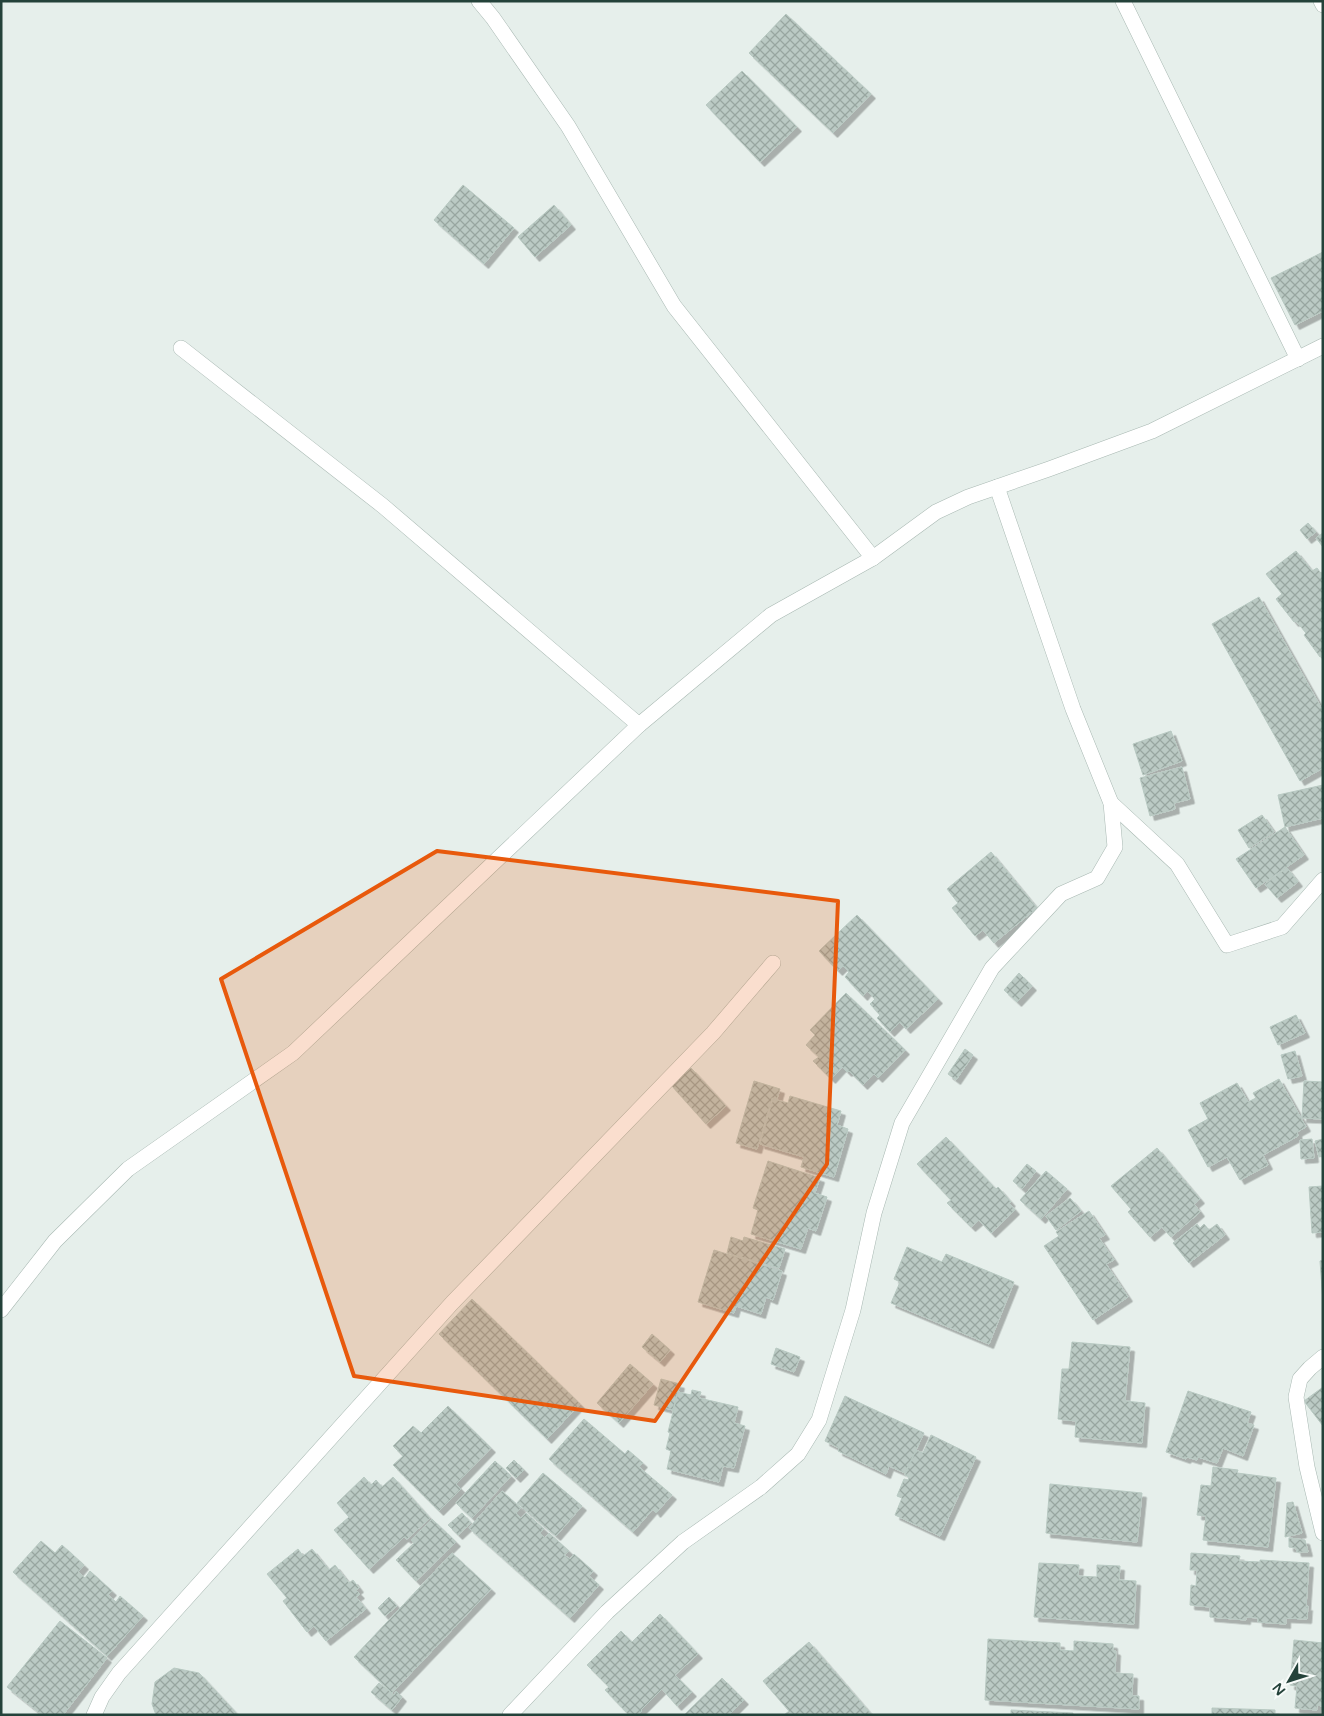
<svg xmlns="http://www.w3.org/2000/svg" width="1324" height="1716" font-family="'Varela Round',sans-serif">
<defs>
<pattern id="building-cross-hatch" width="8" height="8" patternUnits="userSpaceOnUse" patternTransform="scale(1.25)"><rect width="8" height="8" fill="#bbcac4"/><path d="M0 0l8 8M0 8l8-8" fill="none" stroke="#98a6a0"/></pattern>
<filter id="shadow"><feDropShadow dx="4.5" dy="4.5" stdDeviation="0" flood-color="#0004"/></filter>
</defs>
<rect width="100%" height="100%" fill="#e6efeb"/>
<!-- building -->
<g fill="url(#building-cross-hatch)" stroke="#b8c9c2" filter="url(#shadow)">
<path d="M786 14 871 94 833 133 749 53Z"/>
<path d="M742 71 797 127 760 162 706 105Z"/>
<path d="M463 185 514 228 484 264 434 220Z"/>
<path d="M554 205 571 225 535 257 518 237Z"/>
<path d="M1323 252V311L1295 325 1271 278Z"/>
<path d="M1308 523 1316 532 1307 539 1300 530Z"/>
<path d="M1323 533V547L1316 538Z"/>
<path d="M1296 551 1312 571 1317 568 1323 576V655L1320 657 1304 635 1306 633 1296 621 1294 622 1276 599 1282 594 1266 574Z"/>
<path d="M1259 597 1323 711V768L1300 781 1212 624Z"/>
<path d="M1171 731 1182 761 1143 775 1133 744Z"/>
<path d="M1182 767 1190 799 1174 803 1175 809 1150 816 1140 778Z"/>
<path d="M1323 785V818L1285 827 1278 795Z"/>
<path d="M1262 815 1274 832 1249 848 1238 830Z"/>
<path d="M1285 827 1304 855 1256 888 1236 859Z"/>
<path d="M991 852 1037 908 994 943 983 930 975 936 952 908 958 903 947 889Z"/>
<path d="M1287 868 1298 882 1277 898 1265 884Z"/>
<path d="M857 915 938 999 906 1029 900 1022 890 1032 877 1018 880 1015 870 1004 875 999 867 991 863 996 845 977 849 972 843 966 838 971 819 951Z"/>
<path d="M1019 973 1032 986 1017 1002 1004 990Z"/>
<path d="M846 993 905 1050 878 1078 874 1074 863 1085 849 1071 847 1072 842 1067 831 1079 813 1061 819 1057 806 1045 815 1035 810 1030Z"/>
<path d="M1296 1015 1305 1033 1278 1045 1270 1027Z"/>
<path d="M965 1049 973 1055 956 1080 948 1074Z"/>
<path d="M1295 1051 1302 1076 1288 1079 1281 1055Z"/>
<path d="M691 1068 726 1106 706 1124 671 1085Z"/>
<path d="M1279 1079 1306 1127 1297 1132 1298 1136 1263 1155 1268 1165 1240 1180 1227 1157 1208 1167 1188 1130 1208 1119 1200 1103 1237 1083 1248 1102 1256 1098 1253 1093Z"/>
<path d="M754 1081 780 1089 777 1099 772 1098 757 1149 736 1143Z"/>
<path d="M1304 1081 1323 1082V1119L1302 1118Z"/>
<path d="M790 1096 841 1111 837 1125 848 1129 834 1177 801 1167 804 1157 760 1144 773 1099 788 1103Z"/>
<path d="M946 1137 996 1189 998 1187 1011 1202 1009 1203 1015 1210 991 1233 979 1220 971 1227 947 1203 951 1200 917 1164Z"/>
<path d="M1312 1139 1314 1158 1301 1159 1300 1140Z"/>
<path d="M1323 1139V1156L1319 1157 1315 1141Z"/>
<path d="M1157 1148 1200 1199 1194 1204 1200 1212 1171 1237 1162 1227 1150 1237 1128 1212 1131 1209 1111 1186Z"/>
<path d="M768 1161 820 1178 815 1193 827 1197 816 1231 808 1228 801 1249 751 1234 758 1210 753 1208Z"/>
<path d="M1027 1164 1036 1171 1022 1189 1013 1181Z"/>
<path d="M1046 1171 1067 1189 1041 1219 1020 1200Z"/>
<path d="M1323 1186V1232L1312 1233 1309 1187Z"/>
<path d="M1070 1198 1081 1211 1056 1230 1046 1216Z"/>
<path d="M1089 1211 1105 1235 1099 1238 1114 1260 1106 1264 1128 1297 1093 1320 1044 1246 1059 1236 1056 1232Z"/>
<path d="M1197 1224 1200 1228 1204 1224 1209 1230 1217 1224 1225 1235 1189 1263 1173 1243Z"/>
<path d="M731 1237 743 1241 744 1237 785 1249 779 1268 727 1253Z"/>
<path d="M907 1247 942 1262 946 1254 1014 1282 989 1344 891 1303 900 1282 894 1279Z"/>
<path d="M714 1250 782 1271 773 1300 766 1297 761 1314 736 1306 734 1313 698 1302Z"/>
<path d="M1323 1260V1302L1320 1261Z"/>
<path d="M472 1299 580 1404 547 1439 439 1334Z"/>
<path d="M652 1334 670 1350 660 1362 642 1347Z"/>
<path d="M1072 1342 1130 1347 1125 1401 1145 1403 1142 1443 1075 1437 1076 1421 1058 1419 1062 1369H1069Z"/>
<path d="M776 1348 800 1357 794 1372 771 1364Z"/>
<path d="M630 1364 653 1384 619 1423 597 1403Z"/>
<path d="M661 1379 680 1384 673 1410 654 1405Z"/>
<path d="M1323 1387V1426L1304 1401Z"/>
<path d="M692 1390 701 1392 699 1398 738 1407 734 1423 745 1426 734 1468 723 1466 719 1482 667 1469 671 1451 666 1449 670 1433 668 1432 678 1392 691 1395Z"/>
<path d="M1188 1391 1251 1412 1247 1423 1254 1425 1243 1456 1223 1448 1217 1463 1198 1457 1197 1460 1187 1457 1186 1459 1166 1452Z"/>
<path d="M845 1396 924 1433 905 1473 889 1466 886 1474 838 1451 839 1448 825 1441Z"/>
<path d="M448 1406 491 1448 456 1484 461 1489 439 1511 393 1465 403 1456 393 1446 413 1426 421 1433Z"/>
<path d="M584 1419 625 1454 628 1450 643 1463 639 1467 672 1495 656 1513 653 1509 633 1532 549 1459Z"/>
<path d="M931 1435 976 1457 940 1536 895 1515 902 1498 897 1496 904 1479 908 1480 909 1477 905 1475 916 1450 923 1453Z"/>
<path d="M514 1460 524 1470 516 1478 506 1468Z"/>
<path d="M495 1461 511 1476 472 1518 456 1503Z"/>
<path d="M1213 1467 1238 1470 1237 1473 1276 1478 1268 1547 1203 1540 1206 1516 1197 1515 1201 1485 1211 1486Z"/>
<path d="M543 1473 582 1506 556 1536 517 1503Z"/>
<path d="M364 1477 371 1485 376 1480 382 1487 393 1477 430 1518 407 1539 404 1537 369 1569 334 1530 349 1517 337 1503Z"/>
<path d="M1050 1484 1142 1493 1137 1542 1046 1533Z"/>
<path d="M502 1491 521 1508 516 1513 521 1518 526 1513 544 1529 540 1533 545 1538 549 1533 569 1551 564 1555 570 1559 574 1554 593 1571 589 1576 599 1585 570 1618 469 1528Z"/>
<path d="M1293 1502 1302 1533 1285 1537 1287 1503Z"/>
<path d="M462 1513 471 1523 458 1535 448 1525Z"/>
<path d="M432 1519 456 1542 416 1581 396 1560 414 1543 411 1540Z"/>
<path d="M1289 1538 1305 1540 1308 1552H1297L1296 1548 1289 1547Z"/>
<path d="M41 1541 55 1553 62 1545 84 1565 78 1572 85 1578 90 1571 112 1591 108 1595 116 1602 120 1596 143 1616 107 1656 13 1572Z"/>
<path d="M298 1549 303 1556 312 1549 329 1570 335 1565 349 1583 353 1580 359 1588 356 1590 360 1594 356 1597 366 1609 326 1641 314 1626 307 1632 283 1601 287 1598 267 1574Z"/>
<path d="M452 1553 491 1589 392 1693 354 1657Z"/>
<path d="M1191 1553 1240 1556 1239 1561 1260 1562V1560L1309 1563 1306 1607 1308 1606 1307 1619 1286 1618V1624L1258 1622V1618L1246 1617V1620L1210 1617V1607L1190 1605 1191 1585 1196 1586 1197 1570H1190Z"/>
<path d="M1039 1563 1079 1565 1078 1576 1097 1577V1565L1120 1566 1119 1580 1136 1581 1134 1624 1034 1617Z"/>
<path d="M389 1597 397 1606 385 1616 378 1608Z"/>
<path d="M660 1614 698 1654 675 1675 692 1692 677 1706 662 1689 641 1710 642 1711 638 1715H629L605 1690 609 1687 587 1665 621 1631 632 1642Z"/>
<path d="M60 1621 107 1658 63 1715H42L7 1687Z"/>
<path d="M988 1639 1060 1643V1650L1074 1651V1641L1113 1644V1650L1116 1651 1115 1673 1133 1674 1132 1696H1139V1709L985 1700Z"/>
<path d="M1294 1640 1323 1643V1694L1322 1706 1317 1705V1710L1295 1708 1297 1686 1290 1685Z"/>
<path d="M809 1642 872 1715H784L789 1711 763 1681Z"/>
<path d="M174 1668 199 1673 238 1715H156L152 1704 155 1682Z"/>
<path d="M722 1678 744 1700 729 1715H684Z"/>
<path d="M379 1683 394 1695 396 1691 402 1697 392 1710 371 1692Z"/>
<path d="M1212 1708 1275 1710V1715H1212Z"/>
<path d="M1011 1710 1073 1713V1715H1011Z"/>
</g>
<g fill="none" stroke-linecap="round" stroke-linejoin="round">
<!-- street casing -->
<g stroke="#a8b8b2" stroke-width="16">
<g id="street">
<path d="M479 1 493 18 568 126 674 306 873 558"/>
<path d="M1123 1 1298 359"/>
<path d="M1321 1 1323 5"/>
<path d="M181 348 383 506 639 725"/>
<path d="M1111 803 1177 864 1227 945 1282 927 1323 880"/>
<path d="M1 1310 55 1241 128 1169 293 1053 639 725 771 615 873 558 936 512 968 497 1049 469 1152 431 1323 346"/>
<path d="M1323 1357 1310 1368 1300 1379 1296 1397 1307 1467 1323 1533"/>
<path d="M94 1715 102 1697 119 1673 452 1303 713 1033 773 963"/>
<path d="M510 1715 607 1612 683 1542 761 1487 798 1454 819 1420 853 1310 874 1213 902 1123 992 968 1061 894 1097 878 1115 847 1111 803 1073 709 997 487"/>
</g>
</g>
<!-- street -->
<use href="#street" stroke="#fff" stroke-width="15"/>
</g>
<!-- marked area -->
<path fill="#e8590c" fill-opacity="0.2" stroke="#e8590c" stroke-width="4" stroke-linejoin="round" d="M437 851 838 901 827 1164 655 1421 354 1376 221 979Z"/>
<!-- border -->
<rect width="1324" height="1716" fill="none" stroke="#24423a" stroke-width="5"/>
<!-- north arrow -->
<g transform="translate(1289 1681) rotate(231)" stroke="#f7fbf9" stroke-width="4" paint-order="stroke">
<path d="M0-4L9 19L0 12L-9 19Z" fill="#24423a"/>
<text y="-8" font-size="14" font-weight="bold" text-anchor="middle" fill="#24423a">N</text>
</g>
</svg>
